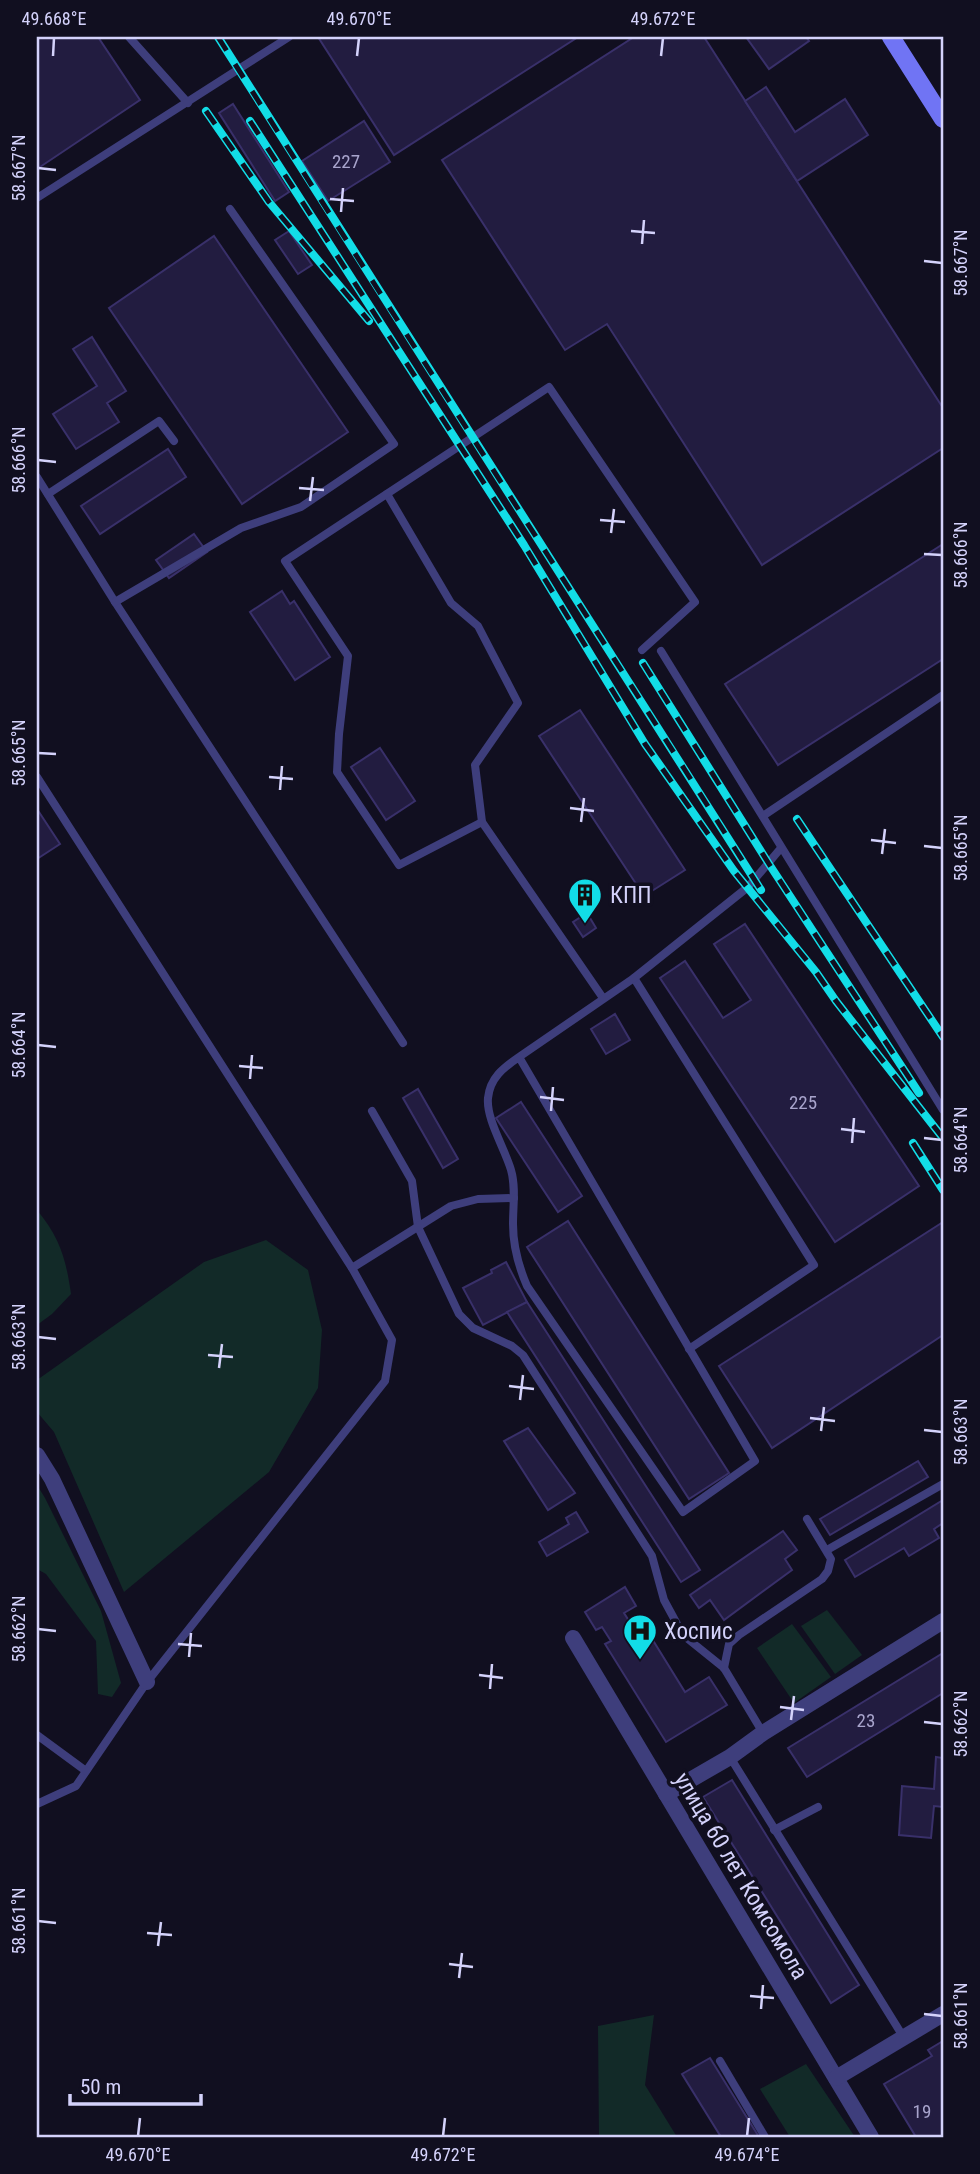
<svg xmlns="http://www.w3.org/2000/svg" width="980" height="2174" font-family="'Roboto Condensed',sans-serif">
<rect width="100%" height="100%" fill="#110f20"/>
<!-- green -->
<g fill="#122a28">
<path d="M37 1210C60 1238 66 1259 71 1294L52 1314 37 1325Z"/>
<path d="M266 1240 308 1270 322 1330 318 1388 269 1472 124 1592 54 1432 37 1412V1380L204 1262Z"/>
<path d="M37 1485 45 1498 101 1611 121 1683 112 1697 98 1694 96 1641 46 1574 37 1569Z"/>
<path d="M827 1610 862 1655 835 1674 801 1626Z"/>
<path d="M792 1624 831 1677 794 1703 757 1648Z"/>
<path d="M654 2015 645 2085 677 2137H599L598 2026Z"/>
<path d="M806 2064 855 2137H790L760 2089Z"/>
</g>
<!-- building -->
<g fill="#221c40" stroke="#39306a" stroke-width="2">
<path d="M37 37H98L140 100 37 169Z"/>
<path d="M318 37H578L394 155Z"/>
<path d="M634 37H704L943 408V448L762 565 607 324 565 350 442 160Z"/>
<path d="M746 37H806L809 41 769 69Z"/>
<path d="M766 87 795 132 845 99 868 135 797 181 745 101Z"/>
<path d="M233 104 289 192 275 201 219 113Z"/>
<path d="M364 121 390 162 328 201 302 161Z"/>
<path d="M289 231 312 265 298 274 275 240Z"/>
<path d="M214 236 348 432 242 504 109 308Z"/>
<path d="M92 337 126 391 107 403 119 422 76 449 53 414 97 386 73 349Z"/>
<path d="M168 449 186 477 100 534 81 506Z"/>
<path d="M194 534 207 552 169 578 156 560Z"/>
<path d="M943 544V659L778 765 725 684Z"/>
<path d="M282 591 290 604 294 601 330 657 295 680 250 612Z"/>
<path d="M580 710 685 870 644 896 539 736Z"/>
<path d="M380 748 415 801 386 820 351 767Z"/>
<path d="M37 809 60 844 37 859Z"/>
<path d="M587 913 596 928 583 937 573 922Z"/>
<path d="M745 924 919 1186 835 1242 660 978 685 961 723 1018 751 1000 714 944Z"/>
<path d="M615 1014 630 1040 606 1054 591 1029Z"/>
<path d="M418 1089 458 1159 443 1168 403 1098Z"/>
<path d="M521 1102 582 1196 558 1212 496 1118Z"/>
<path d="M568 1221 729 1473 689 1499 527 1247Z"/>
<path d="M943 1222V1335L772 1448 719 1366Z"/>
<path d="M506 1262 527 1302 483 1325 463 1288 492 1273 491 1270Z"/>
<path d="M527 1302 700 1570 681 1582 507 1312Z"/>
<path d="M528 1428 575 1493 548 1510 504 1441Z"/>
<path d="M918 1461 928 1477 830 1535 820 1519Z"/>
<path d="M943 1500V1523L934 1529 939 1538 909 1556 904 1548 855 1577 845 1560Z"/>
<path d="M576 1512 588 1532 547 1556 539 1542 569 1524 566 1518Z"/>
<path d="M783 1531 797 1550 785 1559 792 1570 724 1620 710 1600 699 1608 690 1595Z"/>
<path d="M625 1587 636 1606 624 1613 633 1627 641 1621 685 1692 709 1677 727 1705 666 1742 605 1644 611 1641 602 1627 596 1630 585 1612Z"/>
<path d="M943 1653V1693L807 1777 788 1748Z"/>
<path d="M936 1757 943 1758V1807L934 1806 931 1838 899 1835 902 1786 934 1789Z"/>
<path d="M732 1780 859 1985 831 2003 703 1797Z"/>
<path d="M943 2041V2137H916L884 2084 932 2056 928 2050Z"/>
<path d="M710 2058 759 2137H721L682 2074Z"/>
</g>
<g fill="none" stroke-linecap="round" stroke-linejoin="round">
<!-- service -->
<g stroke="#3e3e7c" stroke-width="8">
<path d="M129 37 188 103"/>
<path d="M37 198 289 37"/>
<path d="M37 477 115 602 403 1043"/>
<path d="M48 494 159 421 174 441"/>
<path d="M387 494 451 603 478 626 518 703 475 765 482 822"/>
<path d="M115 602 241 528 301 507 394 444 230 209"/>
<path d="M661 651 943 1110"/>
<path d="M37 777 352 1268 392 1340 385 1381 147 1682 76 1786 37 1804"/>
<path d="M763 816 943 695"/>
<path d="M634 978 814 1265 689 1349"/>
<path d="M603 998 482 822 399 865 337 772 339 734 348 656 285 561 549 387 695 602 642 650"/>
<path d="M519 1057C503 1068 490 1078 488 1098 486 1119 505 1149 511 1170 516 1187 513 1206 513 1224 513 1246 518 1265 527 1286L683 1512 755 1461 519 1057 634 978 748 887 781 848"/>
<path d="M372 1111 412 1181 418 1227 459 1314 473 1328 512 1346 523 1355 652 1556 664 1600 683 1635 724 1668 763 1733"/>
<path d="M352 1268 451 1206 478 1199 514 1198"/>
<path d="M827 1550 943 1484"/>
<path d="M724 1668 729 1644 739 1635 822 1579 828 1571 831 1559 807 1519"/>
<path d="M37 1735 86 1771"/>
<path d="M730 1757 904 2038"/>
<path d="M774 1830 818 1807"/>
<path d="M720 2061 765 2137"/>
</g>
<!-- minor -->
<g stroke="#3e3e7c" stroke-width="16">
<path d="M37 1455 52 1479 147 1682"/>
<path d="M573 1638 871 2137"/>
<path d="M666 1794 730 1757 763 1733 943 1621"/>
<path d="M836 2078 943 2014"/>
</g>
<!-- secondary -->
<path stroke="#7074f4" stroke-width="18" d="M891 37 943 119"/>
<!-- rail casing -->
<g stroke="#12dde7" stroke-width="8">
<g id="rail">
<path d="M218 37C397 322 581 605 761 890"/>
<path d="M206 111 269 202 369 321"/>
<path d="M250 121 524 545 645 744 734 871 816 972 836 1001 943 1138"/>
<path d="M643 663 769 864 919 1093"/>
<path d="M797 819 943 1037"/>
<path d="M913 1143 943 1190"/>
</g>
</g>
<!-- rail -->
<use href="#rail" stroke="#110f20" stroke-width="5" stroke-dasharray="16" stroke-linecap="butt"/>
</g>
<!-- ticks -->
<path fill="none" stroke="#d4d2fb" stroke-width="2.5" d="M53 56 54 38M357 56 359 38M661 56 663 38M38 168 56 170M330 199 354 201M341 212 343 188M631 231 655 233M642 244 644 220M924 261 942 263M38 460 56 462M299 488 324 490M310 501 313 477M600 520 625 522M611 533 614 509M924 554 942 555M38 753 56 754M269 777 293 779M280 790 282 766M570 808 594 811M581 822 584 798M871 840 896 843M924 846 942 848M882 854 885 829M38 1045 56 1047M239 1066 263 1068M250 1079 252 1055M540 1097 564 1100M551 1111 553 1087M841 1129 865 1132M924 1138 942 1140M852 1143 854 1118M38 1337 56 1339M208 1355 233 1357M219 1368 222 1344M509 1386 534 1389M520 1400 523 1375M810 1418 835 1421M924 1430 942 1432M821 1431 824 1407M38 1629 56 1631M178 1644 202 1646M189 1657 191 1633M479 1675 503 1678M490 1689 492 1664M780 1707 804 1710M791 1720 794 1696M924 1722 942 1724M38 1921 56 1923M147 1933 172 1935M158 1946 161 1922M449 1964 473 1967M459 1978 462 1953M750 1996 774 1998M761 2009 763 1985M924 2014 942 2016M138 2136 140 2118M443 2136 445 2118M747 2136 749 2118"/>
<!-- icons -->
<defs>
<g id="building-pin" transform="scale(1.75)"><path d="M0 17L-7.5 6A9.5 9.5 0 1 1 7.5 6Z" fill="#12dde7" stroke="#110f20"/><path d="M-4-6H4V6H1V3H-1V6H-4ZM-2.5-4.3h1.7v1.8h-1.7ZM.8-4.3h1.7v1.8H.8ZM-2.5-1h1.7V.8h-1.7ZM.8-1h1.7V.8H.8Z" fill="#111"/></g>
<g id="hospital-pin" transform="scale(1.75)"><path d="M0 17L-7.5 6A9.5 9.5 0 1 1 7.5 6Z" fill="#12dde7" stroke="#110f20"/><path d="M-5-5h3v3.5h4V-5h3V5h-3V1.5h-4V5h-3Z" fill="#111"/></g>
</defs>
<g fill-rule="evenodd">
<use href="#building-pin" x="585" y="895"/>
<use href="#hospital-pin" x="640" y="1631"/>
</g>
<g text-anchor="middle" dominant-baseline="central" stroke-width="7" stroke-linejoin="round" paint-order="stroke">
<!-- number labels -->
<g font-size="19" fill="#a8a4cc">
<text x="346" y="161">227</text>
<text x="803" y="1102">225</text>
<text x="866" y="1720">23</text>
<text x="922" y="2111">19</text>
</g>
<!-- poi labels -->
<g font-size="23" fill="#d4d2fb" stroke="#110f20" text-anchor="start">
<text x="610" y="895">КПП</text>
<text x="664" y="1631">Хоспис</text>
</g>
<!-- street labels -->
<g font-size="23" fill="#d4d2fb" stroke="#110f20">
<text transform="translate(741 1876) rotate(59)">улица 60 лет Комсомола</text>
</g>
</g>
<!-- border -->
<rect width="980" height="2174" fill="none" stroke="#110f20" stroke-width="77"/>
<!-- scale -->
<path d="M70 2094v10h131v-10" fill="none" stroke="#d4d2fb" stroke-width="3.5"/>
<text x="80" y="2094" font-size="21" fill="#d4d2fb" stroke="#110f20" stroke-width="5" paint-order="stroke">50 m</text>
<rect x="38" y="38" width="904" height="2098" fill="none" stroke="#d4d2fb" stroke-width="2.5"/>
<g font-size="18" text-anchor="middle" fill="#d4d2fb">
<text x="54" y="25">49.668°E</text>
<text x="359" y="25">49.670°E</text>
<text x="663" y="25">49.672°E</text>
<text transform="translate(19 168) rotate(-90)" y="6">58.667°N</text>
<text transform="translate(961 263) rotate(-90)" y="6">58.667°N</text>
<text transform="translate(19 460) rotate(-90)" y="6">58.666°N</text>
<text transform="translate(961 555) rotate(-90)" y="6">58.666°N</text>
<text transform="translate(19 753) rotate(-90)" y="6">58.665°N</text>
<text transform="translate(961 848) rotate(-90)" y="6">58.665°N</text>
<text transform="translate(19 1045) rotate(-90)" y="6">58.664°N</text>
<text transform="translate(961 1140) rotate(-90)" y="6">58.664°N</text>
<text transform="translate(19 1337) rotate(-90)" y="6">58.663°N</text>
<text transform="translate(961 1432) rotate(-90)" y="6">58.663°N</text>
<text transform="translate(19 1629) rotate(-90)" y="6">58.662°N</text>
<text transform="translate(961 1724) rotate(-90)" y="6">58.662°N</text>
<text transform="translate(19 1921) rotate(-90)" y="6">58.661°N</text>
<text transform="translate(961 2016) rotate(-90)" y="6">58.661°N</text>
<text x="138" y="2161">49.670°E</text>
<text x="443" y="2161">49.672°E</text>
<text x="747" y="2161">49.674°E</text>
</g>
</svg>
